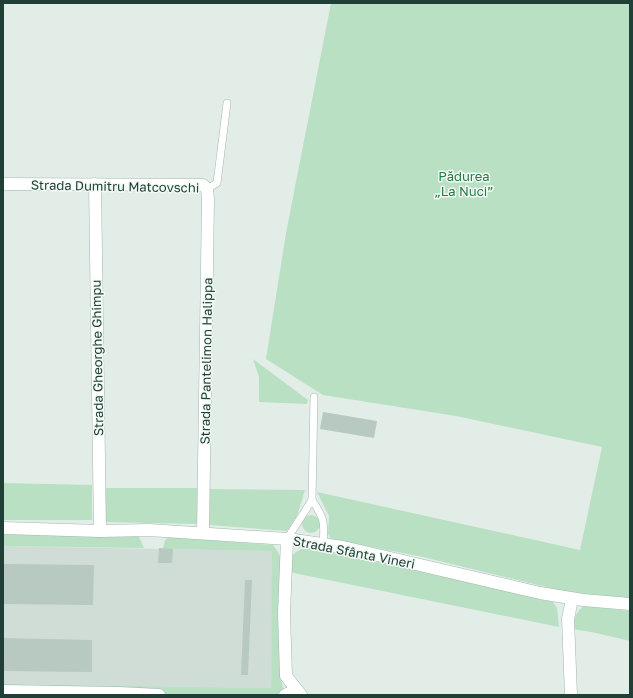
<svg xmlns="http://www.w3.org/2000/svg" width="633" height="698" font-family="'Golos Text',sans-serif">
<rect width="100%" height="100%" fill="#e2ede8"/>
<!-- built -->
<path fill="#d0ddd7" d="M3 546 273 551 271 688 3 684Z"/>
<!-- green -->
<g fill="#b9e0c3">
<path d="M331 3H630V599L571 593 423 557 331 539 328 534 329 516 317 492 580 550 602 447 456 416 323 395 266 359 286 233Z"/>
<path d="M253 359 308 400 307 404 259 402V377Z"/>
<path d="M3 483 92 485V520H3Z"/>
<path d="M106 488H197V524L106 522Z"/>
<path d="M209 489 305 490 297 516 287 531 209 525Z"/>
<circle cx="311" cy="524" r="9"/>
<path d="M3 533 129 535 139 537 144 548 3 546Z"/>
<path d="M169 537 273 545 278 552 281 560V679L283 689 277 695H3V684L271 688 272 551 163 549 165 540Z"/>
<path d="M306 548 393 565 553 602 557 608 559 627 289 572C290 559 291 551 306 548Z"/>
<path d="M584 606 630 611V641L596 633 573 629C574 620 575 612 584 606Z"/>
</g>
<!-- building -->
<g fill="#b7c9c1">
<path d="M323 412 377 421 374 438 320 429Z"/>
<path d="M159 548 173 549 172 563H158Z"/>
<path d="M3 564 94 565 93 605 3 604Z"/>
<path d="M245 580H252L248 675H241Z"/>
<path d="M3 638 92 640V672L3 671Z"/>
</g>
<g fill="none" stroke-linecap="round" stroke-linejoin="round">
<!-- lane casing -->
<g stroke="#a4b6af" stroke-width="8">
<g id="lane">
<path d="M207 189 217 183 227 103"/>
<path d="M312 500C324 518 325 522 323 544"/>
<path d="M287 539 312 500 314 397"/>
</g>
</g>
<!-- street casing -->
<g stroke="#a4b6af" stroke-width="13">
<g id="street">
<path d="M3 184 203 185 207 189 208 199 203 533"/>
<path d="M95 184 100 531"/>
<path d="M287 539 284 613 286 676 301 695"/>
<path d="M3 691 119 693 159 695"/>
<path d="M285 695 295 690"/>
<path d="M571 695 568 619 572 599"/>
</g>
</g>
<!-- secondary casing -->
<g stroke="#9fbab0" stroke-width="13">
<path id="secondary" d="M3 528 100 531 149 530 287 539 343 547 540 593 583 600 630 604"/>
</g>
<!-- lane -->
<use href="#lane" stroke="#fff" stroke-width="7"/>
<!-- street -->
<use href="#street" stroke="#fff" stroke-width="12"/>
<!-- secondary -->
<use href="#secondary" stroke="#fff" stroke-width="12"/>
</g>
<g text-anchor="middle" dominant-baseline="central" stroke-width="3" stroke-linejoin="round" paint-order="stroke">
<!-- park labels -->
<g font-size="13" fill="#277a45" stroke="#f3faf6">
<text x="464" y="176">Pădurea<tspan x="464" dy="15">„La Nuci”</tspan></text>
</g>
<!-- street labels -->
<g font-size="13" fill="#204037" stroke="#f3faf6">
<text transform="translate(115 186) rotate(1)">Strada Dumitru Matcovschi</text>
<text transform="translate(97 358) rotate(-91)">Strada Gheorghe Ghimpu</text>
<text transform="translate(206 361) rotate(-89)">Strada Pantelimon Halippa</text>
<text transform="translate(354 552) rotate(11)">Strada Sfânta Vineri</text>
</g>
</g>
<!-- border -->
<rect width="633" height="698" fill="none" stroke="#204037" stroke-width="8"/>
</svg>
